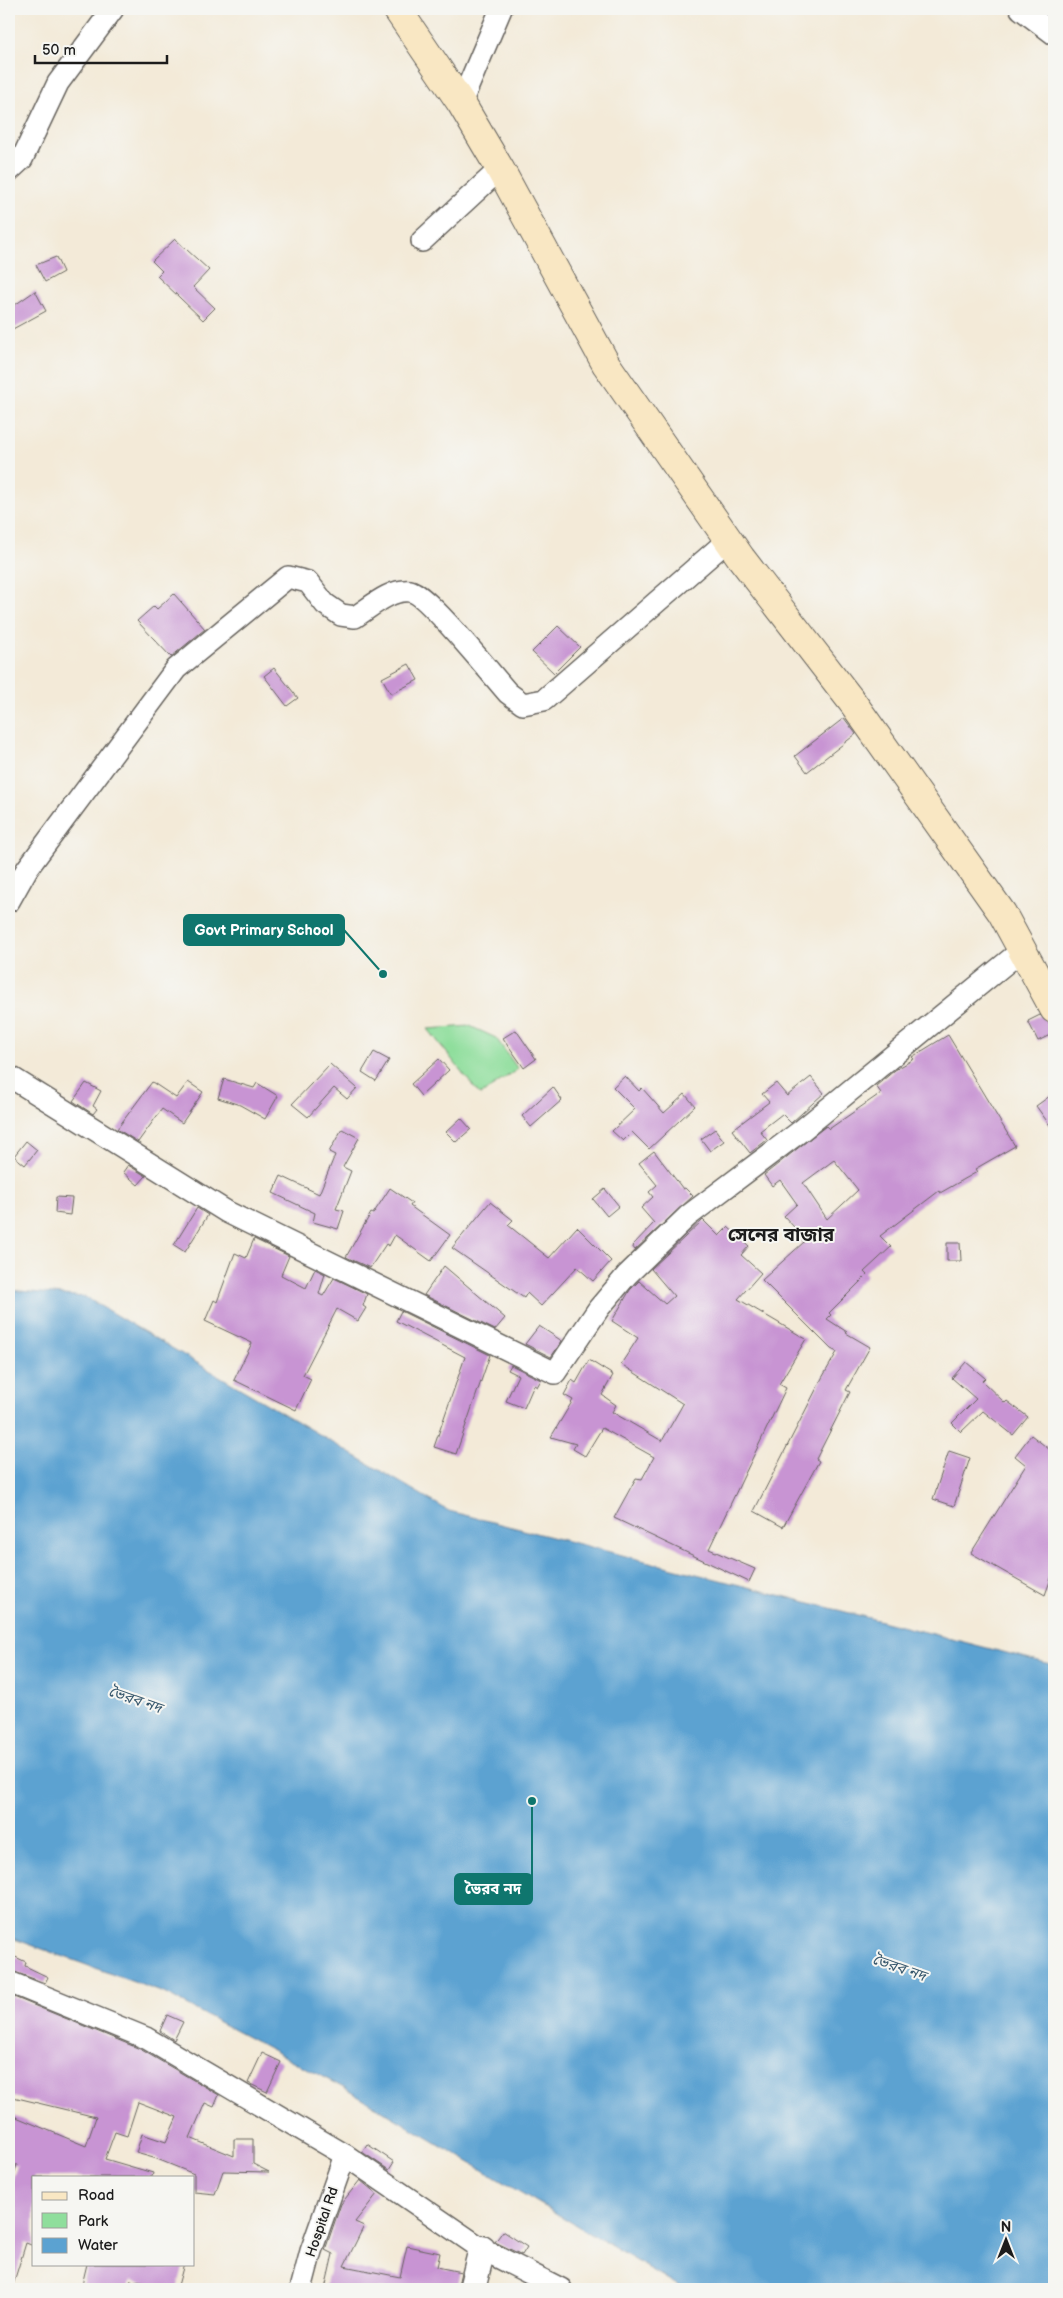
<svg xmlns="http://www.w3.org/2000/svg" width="1063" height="2298" font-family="'Balsamiq Sans','Noto Sans Bengali',sans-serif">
<rect width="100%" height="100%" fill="#f6f6f2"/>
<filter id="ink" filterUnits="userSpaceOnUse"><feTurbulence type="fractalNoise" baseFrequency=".02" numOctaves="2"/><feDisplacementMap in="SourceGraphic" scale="10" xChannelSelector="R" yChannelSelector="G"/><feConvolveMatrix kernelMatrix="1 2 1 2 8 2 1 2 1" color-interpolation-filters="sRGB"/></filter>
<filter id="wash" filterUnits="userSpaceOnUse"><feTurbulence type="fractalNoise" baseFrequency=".0096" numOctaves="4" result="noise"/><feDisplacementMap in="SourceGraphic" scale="20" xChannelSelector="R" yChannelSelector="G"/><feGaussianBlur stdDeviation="1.12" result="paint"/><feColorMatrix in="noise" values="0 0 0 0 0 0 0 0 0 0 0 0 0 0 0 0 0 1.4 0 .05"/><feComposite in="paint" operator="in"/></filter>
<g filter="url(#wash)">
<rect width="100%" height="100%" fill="#f3ead8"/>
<!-- park -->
<path fill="#8fde9c" stroke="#567d5c" d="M470 1026 496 1038 518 1069 480 1095 428 1029Z"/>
<!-- water -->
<path fill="#5ba2d1" stroke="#3c5f76" d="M9 1290 85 1297 449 1511 1054 1665V2289H684L342 2087 164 1993 9 1937Z"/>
<g id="blocks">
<!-- building -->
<g fill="#c894d3" fill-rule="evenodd">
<path d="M175 239 209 270 193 287 215 308 203 320 157 276 162 271 152 261Z"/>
<path d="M56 257 63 272 45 282 36 265Z"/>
<path d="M35 291 46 311 9 331V309Z"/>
<path d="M174 594 205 629 171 657 137 621 154 606 157 609Z"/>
<path d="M558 626 580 647 554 673 532 652Z"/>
<path d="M409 664 418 680 391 694 382 678Z"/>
<path d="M274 668 298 698 287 706 264 676Z"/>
<path d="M844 718 856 734 807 772 795 756Z"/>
<path d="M1040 1015 1049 1023 1054 1033 1038 1041 1028 1021Z"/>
<path d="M516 1030 536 1059 524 1068 503 1038Z"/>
<path d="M948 1035 1015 1146 975 1169 977 1172 940 1193 939 1191 880 1236 891 1247 864 1272 867 1275 829 1313 831 1315 827 1319 847 1332 846 1333 870 1347 846 1390 850 1392 816 1459 819 1461 783 1527 754 1511 822 1378 837 1352 831 1349 762 1280 804 1242 802 1240 804 1238 784 1216 797 1204 780 1180 772 1186 764 1175 826 1126 829 1129 881 1093 876 1086 895 1070 914 1059 912 1057ZM834 1160 858 1190 827 1219 803 1183Z"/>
<path d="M374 1052 389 1060 376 1081 362 1072Z"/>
<path d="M439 1059 449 1070 421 1096 411 1084Z"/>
<path d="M330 1064 357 1088 347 1099 334 1088 308 1117 292 1104Z"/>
<path d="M625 1076 639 1091 642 1088 664 1113 685 1094 695 1106 649 1149 632 1132 623 1141 612 1131 635 1109 613 1087Z"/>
<path d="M811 1077 824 1093 791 1123 782 1114 760 1131 767 1140 750 1153 732 1130 769 1102 762 1094 776 1083 787 1096Z"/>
<path d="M224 1079 254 1088 257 1083 278 1096 265 1119 240 1105 218 1098Z"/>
<path d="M152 1082 176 1098 188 1082 203 1092 182 1123 162 1109 138 1142 117 1129Z"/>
<path d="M86 1083 101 1091 93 1106 97 1109 93 1114 73 1101Z"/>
<path d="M553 1087 562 1100 531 1127 522 1116Z"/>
<path d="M1054 1093V1131L1036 1106Z"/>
<path d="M461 1118 471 1129 456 1142 446 1132Z"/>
<path d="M342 1129 359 1138 343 1167 351 1171 336 1209 344 1211 338 1229 313 1222 315 1213 273 1193 281 1176 319 1194 335 1155 329 1152Z"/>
<path d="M715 1129 724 1141 710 1151 701 1139Z"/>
<path d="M26 1141 37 1150 25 1165 14 1156Z"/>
<path d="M654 1151 683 1189 685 1188 693 1196 635 1250 632 1246 654 1223 641 1208 653 1197 649 1192 657 1185 639 1163Z"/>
<path d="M128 1165 146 1176 138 1185 123 1172Z"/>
<path d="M390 1188 412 1203 410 1206 450 1235 431 1261 395 1235 389 1246 386 1244 370 1268 346 1257 371 1213 373 1214Z"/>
<path d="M605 1189 619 1206 607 1216 593 1199Z"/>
<path d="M56 1197 72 1198 70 1215 55 1213Z"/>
<path d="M490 1202 513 1220 508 1225 549 1258 577 1227 611 1261 593 1281 577 1267 541 1306 527 1293 524 1298 452 1248Z"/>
<path d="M197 1208 208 1215 185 1252 174 1245Z"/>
<path d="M703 1220 719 1236 728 1227 749 1246 741 1255 761 1273 738 1299 806 1339 779 1384 786 1388 709 1549 755 1569 749 1582 614 1518 636 1478 642 1479 654 1457 602 1428 585 1456 573 1449 576 1444 551 1437 573 1400 564 1395 572 1380 576 1383 589 1360 613 1375 602 1395 616 1405 612 1412 662 1441 683 1404 621 1364 638 1338 612 1321 630 1290 639 1281 665 1304 674 1296 651 1269Z"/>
<path d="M254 1239 289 1256 281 1275 306 1288 315 1269 325 1274 319 1294 323 1296 334 1278 367 1294 363 1306 366 1308 358 1321 337 1309 303 1375 311 1379 296 1410 234 1380 252 1343 205 1321 214 1300 217 1302 235 1253 246 1258Z"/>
<path d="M947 1243H960L961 1261H947Z"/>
<path d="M444 1266 505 1318 495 1330 424 1295Z"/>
<path d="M401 1311 490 1355 456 1454 434 1447 465 1357 396 1321Z"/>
<path d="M539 1326 562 1341 551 1357 525 1344Z"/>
<path d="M966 1362 985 1378 982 1381 1005 1403 1007 1401 1028 1417 1013 1435 983 1411 961 1432 952 1423 976 1399 952 1378Z"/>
<path d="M511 1365 541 1380 537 1387 534 1385 524 1408 506 1401 518 1375 508 1370Z"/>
<path d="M1031 1435 1054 1453V1570L1045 1595 971 1553 1026 1465 1015 1456Z"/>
<path d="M949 1451 970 1458 954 1506 933 1499Z"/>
<path d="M9 1954 26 1962 25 1966 48 1977 45 1983 9 1970Z"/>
<path d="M9 1995 140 2049 219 2095 214 2107 205 2103 190 2138 234 2156V2139H253V2164L269 2172 223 2171 215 2194 194 2192V2174L157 2159 136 2153 142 2134 166 2142 177 2117 138 2102 127 2136 115 2132 105 2159 153 2173 152 2177H34V2246L26 2243 12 2288 9 2287V2191L17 2165 9 2164V2114L86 2146 96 2117 9 2096Z"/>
<path d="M167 2015 183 2022 174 2040 160 2031Z"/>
<path d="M262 2053 281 2062 267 2092 248 2083Z"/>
<path d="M367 2144 394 2162 389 2170 362 2152Z"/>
<path d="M360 2180 377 2194 355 2222 364 2226 344 2266 400 2277 407 2246 440 2253 437 2267 461 2272 457 2289H349L334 2286 332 2289H325L333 2254 325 2250 341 2204Z"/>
<path d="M503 2231 527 2247 522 2255 495 2242Z"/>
<path d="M87 2264H184L177 2289 131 2280 128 2289H81Z"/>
</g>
</g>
</g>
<g filter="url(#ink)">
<use href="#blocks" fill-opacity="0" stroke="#67645e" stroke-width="1"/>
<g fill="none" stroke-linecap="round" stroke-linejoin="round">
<!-- minor casing -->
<g stroke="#67645e" stroke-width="24">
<g id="minor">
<path d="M1021 9 1054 34"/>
<path d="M461 103 501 9"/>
<path d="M9 171 22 159 58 83 113 9"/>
<path d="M422 241 500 169"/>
<path d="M9 901 27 869 176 669 288 577 308 582 325 604 341 615 355 617C371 607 390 589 410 591 426 593 493 676 508 693L523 704 544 700 728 540"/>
<path d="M9 1076 227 1212 555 1373 599 1308 627 1275 688 1216 802 1130 1022 950"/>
<path d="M9 1982 146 2038 345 2155 482 2249 561 2289"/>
<path d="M301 2289 311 2251 345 2155"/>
</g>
</g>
<!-- tertiary casing -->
<g stroke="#67645e" stroke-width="29">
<path id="tertiary" d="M472 2289 482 2249"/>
</g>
<!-- secondary casing -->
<g stroke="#67645e" stroke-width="30">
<path id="secondary" d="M397 9 461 103 500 169 606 364 741 558 853 703 1002 913 1054 1009"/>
</g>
<!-- minor -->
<use href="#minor" stroke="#fff" stroke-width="21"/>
<!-- tertiary -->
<use href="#tertiary" stroke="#fff" stroke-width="26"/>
<!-- secondary -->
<use href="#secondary" stroke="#f9e7c3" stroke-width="28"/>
</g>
</g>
<g text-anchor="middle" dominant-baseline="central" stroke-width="4" stroke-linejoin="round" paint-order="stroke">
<!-- street labels -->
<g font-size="14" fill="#1c1c1c" stroke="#f6f6f2">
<text transform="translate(322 2222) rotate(-71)">Hospital Rd</text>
</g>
<!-- water labels -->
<g font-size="15" font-style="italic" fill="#38586d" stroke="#f6f6f2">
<text transform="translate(135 1700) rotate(19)">ভৈরব নদ</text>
<text transform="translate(899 1968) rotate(19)">ভৈরব নদ</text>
</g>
<!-- district labels -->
<g font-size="19" font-weight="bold" fill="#1c1c1c" stroke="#f6f6f2">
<text x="781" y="1235">সেনের বাজার</text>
</g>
</g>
<!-- callouts -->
<path fill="none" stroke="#0f766e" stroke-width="2" d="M383 974L344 930M532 1801L532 1889"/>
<g fill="#0f766e" stroke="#f6f6f2" stroke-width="2">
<circle cx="383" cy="974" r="5"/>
<circle cx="532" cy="1801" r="5"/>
</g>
<g fill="#0f766e" stroke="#0f766e" stroke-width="2">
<rect x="184" y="915" width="160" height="30" rx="5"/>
<rect x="455" y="1874" width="77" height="30" rx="5"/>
</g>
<g font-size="15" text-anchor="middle" font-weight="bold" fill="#fff">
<text x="264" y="935">Govt Primary School</text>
<text x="493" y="1894">ভৈরব নদ</text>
</g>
<!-- margin -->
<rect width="1063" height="2298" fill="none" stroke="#f6f6f2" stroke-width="30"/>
<!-- legend -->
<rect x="32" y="2176" width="162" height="90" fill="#f6f6f2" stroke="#9f9f9c"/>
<rect x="42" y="2192" width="25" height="8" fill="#f9e7c3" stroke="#9f9f9c"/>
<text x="78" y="2200" font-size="15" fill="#1c1c1c">Road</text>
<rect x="42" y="2213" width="25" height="15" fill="#8fde9c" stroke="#9f9f9c"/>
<text x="78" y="2226" font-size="15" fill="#1c1c1c">Park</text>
<rect x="42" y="2238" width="25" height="15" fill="#5ba2d1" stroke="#9f9f9c"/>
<text x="78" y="2250" font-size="15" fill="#1c1c1c">Water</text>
<!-- north arrow -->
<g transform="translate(1006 2240)" stroke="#f6f6f2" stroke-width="4" paint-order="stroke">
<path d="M0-4L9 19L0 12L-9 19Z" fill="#1c1c1c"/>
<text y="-8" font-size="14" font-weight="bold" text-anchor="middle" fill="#1c1c1c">N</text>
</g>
<!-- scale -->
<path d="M35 55v8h132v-8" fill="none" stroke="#1c1c1c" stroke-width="2.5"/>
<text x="42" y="55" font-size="15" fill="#1c1c1c" stroke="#f6f6f2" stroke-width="4" paint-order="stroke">50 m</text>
</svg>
